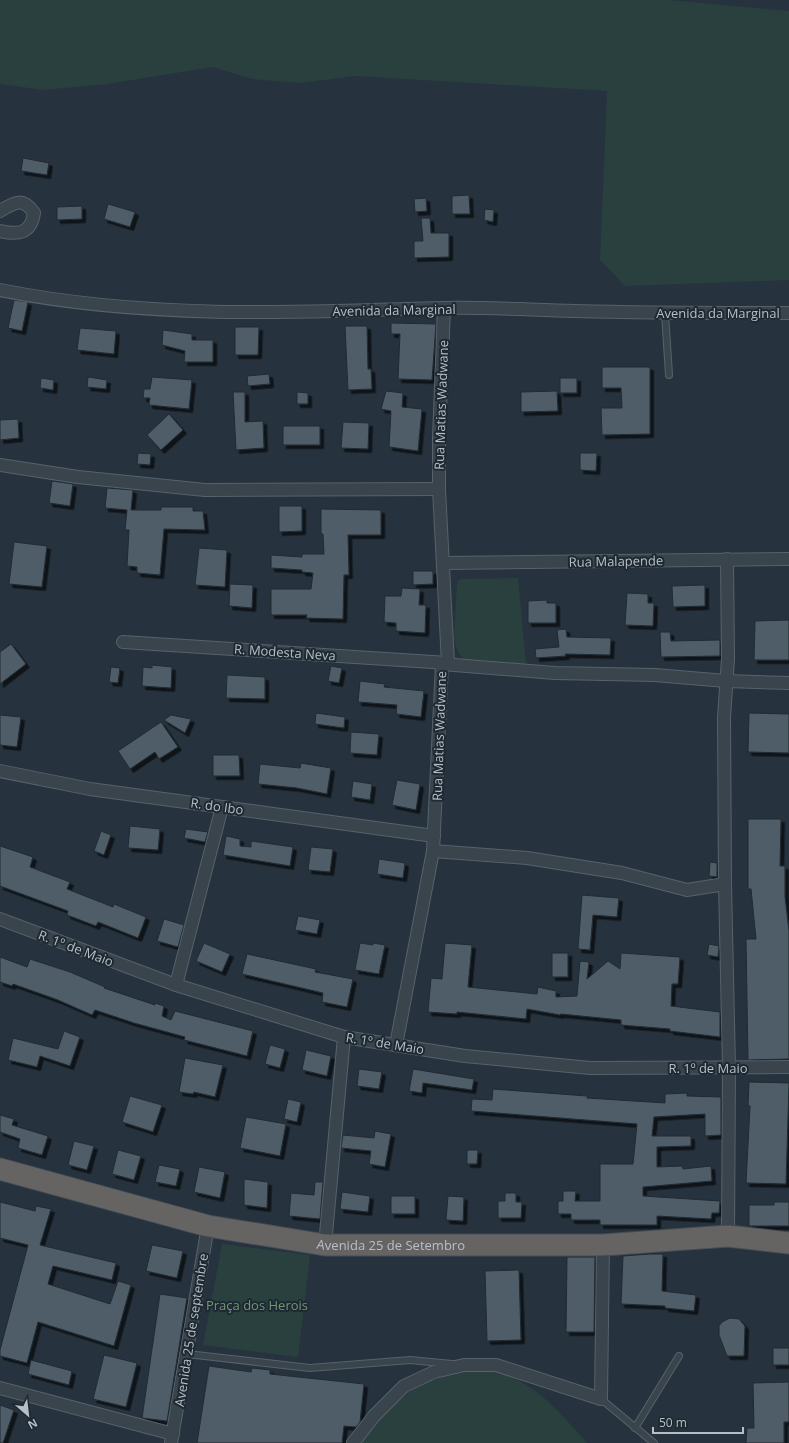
<svg xmlns="http://www.w3.org/2000/svg" width="789" height="1443" font-family="'Open Sans',sans-serif">
<defs>
<filter id="shadow"><feDropShadow dx="3.5" dy="3.5" stdDeviation="0" flood-color="#0009"/></filter>
</defs>
<rect width="100%" height="100%" fill="#26323d"/>
<!-- green -->
<g fill="#29403f">
<path d="M0 0H669L789 11V280L625 286 600 260 607 91 356 76 299 83 252 79 213 67 107 84 43 90 0 84Z"/>
<path d="M518 578 526 664 466 662 458 652 454 639 457 582 460 579Z"/>
<path d="M222 1244 310 1255 298 1357 203 1345Z"/>
<path d="M466 1370C474 1371 483 1370 490 1371 533 1378 560 1413 587 1443H361L383 1414 419 1384Z"/>
</g>
<!-- building -->
<g fill="#4f5d68" stroke="#202b34" filter="url(#shadow)">
<path d="M23 158 49 163 47 175 21 171Z"/>
<path d="M469 195 470 214H452V196Z"/>
<path d="M426 198 427 211 415 212 414 199Z"/>
<path d="M108 204 135 212 130 227 104 219Z"/>
<path d="M82 206V219L57 220V207Z"/>
<path d="M485 209 494 210 493 222 484 220Z"/>
<path d="M421 218H430L431 233H449V257L414 258V241H423Z"/>
<path d="M14 300 28 302 22 331 8 328Z"/>
<path d="M391 323 436 324 432 380 398 379 400 334H391Z"/>
<path d="M345 326H367L368 369H371L372 389 348 390Z"/>
<path d="M235 327H259L258 355H235Z"/>
<path d="M80 328 116 331 114 354 77 350Z"/>
<path d="M163 330 192 334V340H213V362H184L185 351 162 345Z"/>
<path d="M602 367H650V434L602 435 601 408H622L621 388H602Z"/>
<path d="M269 374 270 384 248 386 247 376Z"/>
<path d="M88 377 107 380 106 389 87 387Z"/>
<path d="M152 377 192 380 189 409 149 405 150 398H143L144 389H150Z"/>
<path d="M41 378 54 380 53 390 40 388Z"/>
<rect x="560" y="378" width="17" height="15"/>
<path d="M386 391 403 393 402 407 422 409 418 451 389 447 391 411 381 409Z"/>
<path d="M557 391 558 411 521 412V392Z"/>
<path d="M233 392H245V422L263 421 264 448 236 450Z"/>
<path d="M297 392 308 393V404H297Z"/>
<path d="M169 414 183 430 161 450 147 435Z"/>
<path d="M18 419 19 438 0 440V420Z"/>
<path d="M343 422 369 423 368 449 341 448Z"/>
<rect x="283" y="426" width="37" height="19"/>
<path d="M138 453 151 454 150 465 137 464Z"/>
<path d="M580 453H597L596 471 580 470Z"/>
<path d="M52 481 73 484 70 506 49 503Z"/>
<path d="M107 488 133 490 131 510H161V507H193V511H203L205 530 164 529 160 575 137 573V567L127 566 129 530H125L127 510 105 508Z"/>
<path d="M279 506H302V531L279 532Z"/>
<path d="M321 509 381 510V535H348L349 575H344L343 619 306 618 307 615H271V589H311L313 573 302 572V570L271 568V555L302 557V554H324L323 534H321Z"/>
<path d="M14 542 47 546 42 587 9 584Z"/>
<path d="M199 548 227 550 225 587 195 585Z"/>
<path d="M413 571H433V584L413 585Z"/>
<path d="M230 584 253 585 252 608 229 606Z"/>
<path d="M705 585V606L673 607 672 586Z"/>
<path d="M402 588 420 589 419 605H426L425 633 396 631V623L384 622 385 596H401Z"/>
<path d="M627 593 648 594V603H654L653 626 625 625Z"/>
<path d="M547 600V603H556V623H528V601Z"/>
<path d="M789 620V660H754L755 621Z"/>
<path d="M566 629 567 637 611 638 610 655 565 654 566 656 536 658 535 649 559 647 557 630Z"/>
<path d="M660 632H670L671 641 720 640V656L661 657Z"/>
<path d="M11 644 26 664 0 684V652Z"/>
<path d="M152 665 172 667 171 688 142 686 143 667 152 668Z"/>
<path d="M331 666 342 668 339 683 328 681Z"/>
<path d="M111 667 120 668 118 683 109 682Z"/>
<path d="M227 675 265 677V699L226 698Z"/>
<path d="M360 681 385 684 384 687 424 691 421 717 396 714 397 705 358 702Z"/>
<path d="M316 713 345 717 344 728 315 724Z"/>
<path d="M749 713 789 714V753L748 752Z"/>
<path d="M0 715 21 717 17 747 0 745Z"/>
<path d="M171 715 191 719 185 733 164 720Z"/>
<path d="M161 722 178 747 159 759 155 752 130 769 118 751Z"/>
<path d="M351 732 379 734 377 755 350 753Z"/>
<path d="M213 755H239L240 776H213Z"/>
<path d="M301 763 331 768 327 794 297 788 258 784 260 764 300 768Z"/>
<path d="M397 780 420 784 416 810 392 805Z"/>
<path d="M353 781 372 784 370 800 351 797Z"/>
<path d="M748 819H781L780 866H785V897L789 931V1059L748 1060 746 939H756L751 889H748Z"/>
<path d="M130 826 160 829 158 850 128 848Z"/>
<path d="M186 829 208 832 205 842 184 838Z"/>
<path d="M101 831 111 835 104 855 94 851Z"/>
<path d="M226 836 240 839V846L251 847V841L293 847 290 866 223 855Z"/>
<path d="M0 846 33 857 30 867 70 882 67 889 113 907 114 904 146 917 138 938 98 922 96 926 67 915 68 911 0 886Z"/>
<path d="M311 847 333 849 330 872 308 870Z"/>
<path d="M379 859 405 863 403 878 377 874Z"/>
<path d="M710 862 717 863V877L709 876Z"/>
<path d="M582 895 619 898 617 917 593 915 590 950 578 949Z"/>
<path d="M298 916 320 920 317 934 295 930Z"/>
<path d="M164 919 184 925 178 947 157 941Z"/>
<path d="M204 943 230 954 222 972 196 961Z"/>
<path d="M360 943 373 945V943L385 945 379 974 355 970Z"/>
<path d="M445 943 472 945 468 987 537 994 538 987 556 991V997L577 996 580 961 589 962 587 979 608 961 620 969 621 953 680 957 678 984H672L671 1006 720 1012V1037L670 1031V1029L621 1025V1020L561 1014 560 1015 527 1009 526 1019 457 1012V1014L428 1012 431 978 442 979Z"/>
<path d="M709 944 719 946 718 957 707 955Z"/>
<rect x="552" y="953" width="16" height="24"/>
<path d="M247 954 316 969 315 972 353 979 347 1007 322 1002 323 993 242 974Z"/>
<path d="M0 957 27 967 30 959 70 972 105 987 104 988 155 1005V1003L164 1006 162 1016 171 1020 175 1011 253 1031 247 1056 184 1040 185 1037 134 1023 95 1010 92 1015 58 1000 13 984 12 986 0 982Z"/>
<path d="M64 1031 80 1037 70 1066 40 1056 37 1067 8 1060 13 1038 58 1049Z"/>
<path d="M270 1045 285 1049 280 1068 265 1064Z"/>
<path d="M306 1050 331 1056 327 1076 302 1070Z"/>
<path d="M185 1058 223 1065 215 1097 194 1092 193 1094 179 1092Z"/>
<path d="M359 1069 382 1072 379 1089 357 1086Z"/>
<path d="M413 1069 474 1079 472 1090 423 1083 422 1093 409 1091Z"/>
<path d="M749 1082 789 1083 786 1184 746 1183 750 1106H748Z"/>
<path d="M493 1089 587 1096V1098L665 1103V1094L687 1093V1096L721 1097V1135L705 1136V1114L654 1117 652 1136H691V1146L657 1147V1167L682 1166 683 1169 711 1166 712 1181 643 1187V1196L720 1201 719 1213H712L711 1219 657 1216V1225H600V1220H571V1214H558V1201H563V1191H576L575 1201H600V1164H633L637 1124 471 1111 472 1099 492 1100Z"/>
<path d="M130 1096 162 1105 153 1132 122 1122Z"/>
<path d="M288 1099 301 1102 297 1122 284 1119Z"/>
<path d="M0 1115 14 1119 12 1125 48 1136 42 1155 18 1148 20 1139 0 1132Z"/>
<path d="M246 1117 286 1124 280 1156 240 1148Z"/>
<path d="M375 1131 391 1134 385 1167 369 1164 371 1151 341 1148 343 1135 374 1138Z"/>
<path d="M74 1141 94 1146 87 1170 68 1165Z"/>
<path d="M118 1150 141 1156 134 1180 112 1174Z"/>
<path d="M467 1150H478L477 1164H467Z"/>
<path d="M159 1165 180 1169 176 1186 155 1182Z"/>
<path d="M199 1167 225 1172 220 1198 194 1192Z"/>
<path d="M244 1179 268 1182 267 1208 244 1205Z"/>
<path d="M315 1182H323L320 1219 289 1216 291 1193 314 1195Z"/>
<path d="M342 1192 370 1196 368 1212 340 1209Z"/>
<path d="M505 1193H516V1202H522L521 1218H498V1201H505Z"/>
<rect x="391" y="1196" width="24" height="18"/>
<path d="M448 1196 464 1197 463 1221 446 1220Z"/>
<path d="M0 1202 35 1211 36 1206 51 1209 40 1245 116 1263 112 1280 53 1266 48 1284 110 1304 118 1281 131 1285 114 1346 38 1322 27 1363 0 1356V1350L28 1245 0 1238Z"/>
<path d="M774 1202H789V1226H749V1205H774Z"/>
<path d="M152 1245 183 1251 177 1278 146 1271Z"/>
<path d="M650 1254H663L662 1291 696 1295 694 1311 665 1308V1306L621 1304 623 1256Z"/>
<path d="M567 1257H595L594 1332H566Z"/>
<path d="M519 1270 521 1340 487 1341 485 1271Z"/>
<path d="M160 1294 187 1298 167 1421 142 1418Z"/>
<path d="M730 1318 739 1319 745 1326 744 1356H727L719 1335V1326L722 1322Z"/>
<rect x="773" y="1348" width="16" height="17"/>
<path d="M104 1355 137 1363 126 1407 93 1399Z"/>
<path d="M31 1360 72 1371 69 1385 28 1374Z"/>
<path d="M209 1366 251 1372 252 1368 270 1370V1374L364 1384 360 1422 356 1427 344 1426 342 1443H197Z"/>
<path d="M789 1382V1422H784V1443H746L747 1428H754L753 1383Z"/>
<path d="M0 1405 14 1410 3 1443H0Z"/>
</g>
<g fill="none" stroke-linecap="round" stroke-linejoin="round">
<!-- service casing -->
<g stroke="#57626b" stroke-width="8">
<g id="service">
<path d="M665 314 669 375"/>
<path d="M187 1354 310 1368 410 1360 452 1364"/>
<path d="M601 1399 654 1443"/>
<path d="M635 1428 679 1356"/>
</g>
</g>
<!-- minor casing -->
<g stroke="#57626b" stroke-width="14">
<g id="minor">
<path d="M0 211C15 202 23 197 34 213 31 234 18 235 0 231"/>
<path d="M0 290C145 319 296 313 443 308 487 307 531 310 575 311 646 313 717 313 789 313"/>
<path d="M0 465 78 477 205 490 439 489"/>
<path d="M727 559 728 659 724 717 725 884 729 1067 728 1236"/>
<path d="M443 563 789 559"/>
<path d="M123 642 448 663"/>
<path d="M442 664 555 673 655 675 726 681 789 683"/>
<path d="M0 771 90 789 434 836"/>
<path d="M433 851 527 858 622 873 687 890 725 884"/>
<path d="M0 919 176 985 344 1037 465 1056 590 1068 789 1067"/>
<path d="M176 985 222 807"/>
<path d="M396 1045 433 851 442 664 448 663 439 489V438L444 308"/>
<path d="M325 1245 344 1037"/>
<path d="M0 1388 173 1434"/>
<path d="M171 1443 208 1226"/>
<path d="M353 1443 374 1416 404 1386 434 1372 464 1365H496L601 1399 603 1245"/>
</g>
</g>
<!-- trunk casing -->
<g stroke="#444f58" stroke-width="23">
<g id="trunk">
<path id="s1" d="M0 1169 208 1226 325 1245H603L728 1236 789 1243"/>
</g>
</g>
<!-- service -->
<use href="#service" stroke="#39444d" stroke-width="6"/>
<!-- minor -->
<use href="#minor" stroke="#39444d" stroke-width="12"/>
<!-- trunk -->
<use href="#trunk" stroke="#666462" stroke-width="21"/>
</g>
<g text-anchor="middle" dominant-baseline="central" stroke-width="4" stroke-linejoin="round" paint-order="stroke">
<!-- street labels -->
<g font-size="13" fill="#b6bfc8" stroke="#1e2932">
<text transform="translate(394 310) rotate(-1)">Avenida da Marginal</text>
<text x="718" y="313">Avenida da Marginal</text>
<text transform="translate(441 405) rotate(-88)">Rua Matias Wadwane</text>
<text transform="translate(616 561) rotate(-1)">Rua Malapende</text>
<text transform="translate(285 652) rotate(4)">R. Modesta Neva</text>
<text transform="translate(439 736) rotate(-88)">Rua Matias Wadwane</text>
<text transform="translate(217 806) rotate(8)">R. do Ibo</text>
<text transform="translate(76 948) rotate(21)">R. 1º de Maio</text>
<text transform="translate(385 1043) rotate(9)">R. 1º de Maio</text>
<text x="708" y="1068">R. 1º de Maio</text>
<text stroke="none"><textPath href="#s1" startOffset="400">Avenida 25 de Setembro</textPath></text>
<text transform="translate(191 1330) rotate(-81)">Avenida 25 de septembre</text>
</g>
<!-- park labels -->
<g font-size="13" fill="#6e9873" stroke="#1e2932">
<text x="257" y="1305">Praça dos Herois</text>
</g>
</g>
<!-- north arrow -->
<g transform="translate(28 1415) rotate(152)" stroke="#1e2932" stroke-width="3" paint-order="stroke">
<path d="M0-3L7 15L0 10L-7 15Z" fill="#b6bfc8"/>
<text y="-6" font-size="11" font-weight="bold" text-anchor="middle" fill="#b6bfc8">N</text>
</g>
<!-- scale -->
<path d="M653 1427v6h90v-6" fill="none" stroke="#b6bfc8" stroke-width="2"/>
<text x="659" y="1427" font-size="12" fill="#b6bfc8" stroke="#1e2932" stroke-width="3" paint-order="stroke">50 m</text>
</svg>
